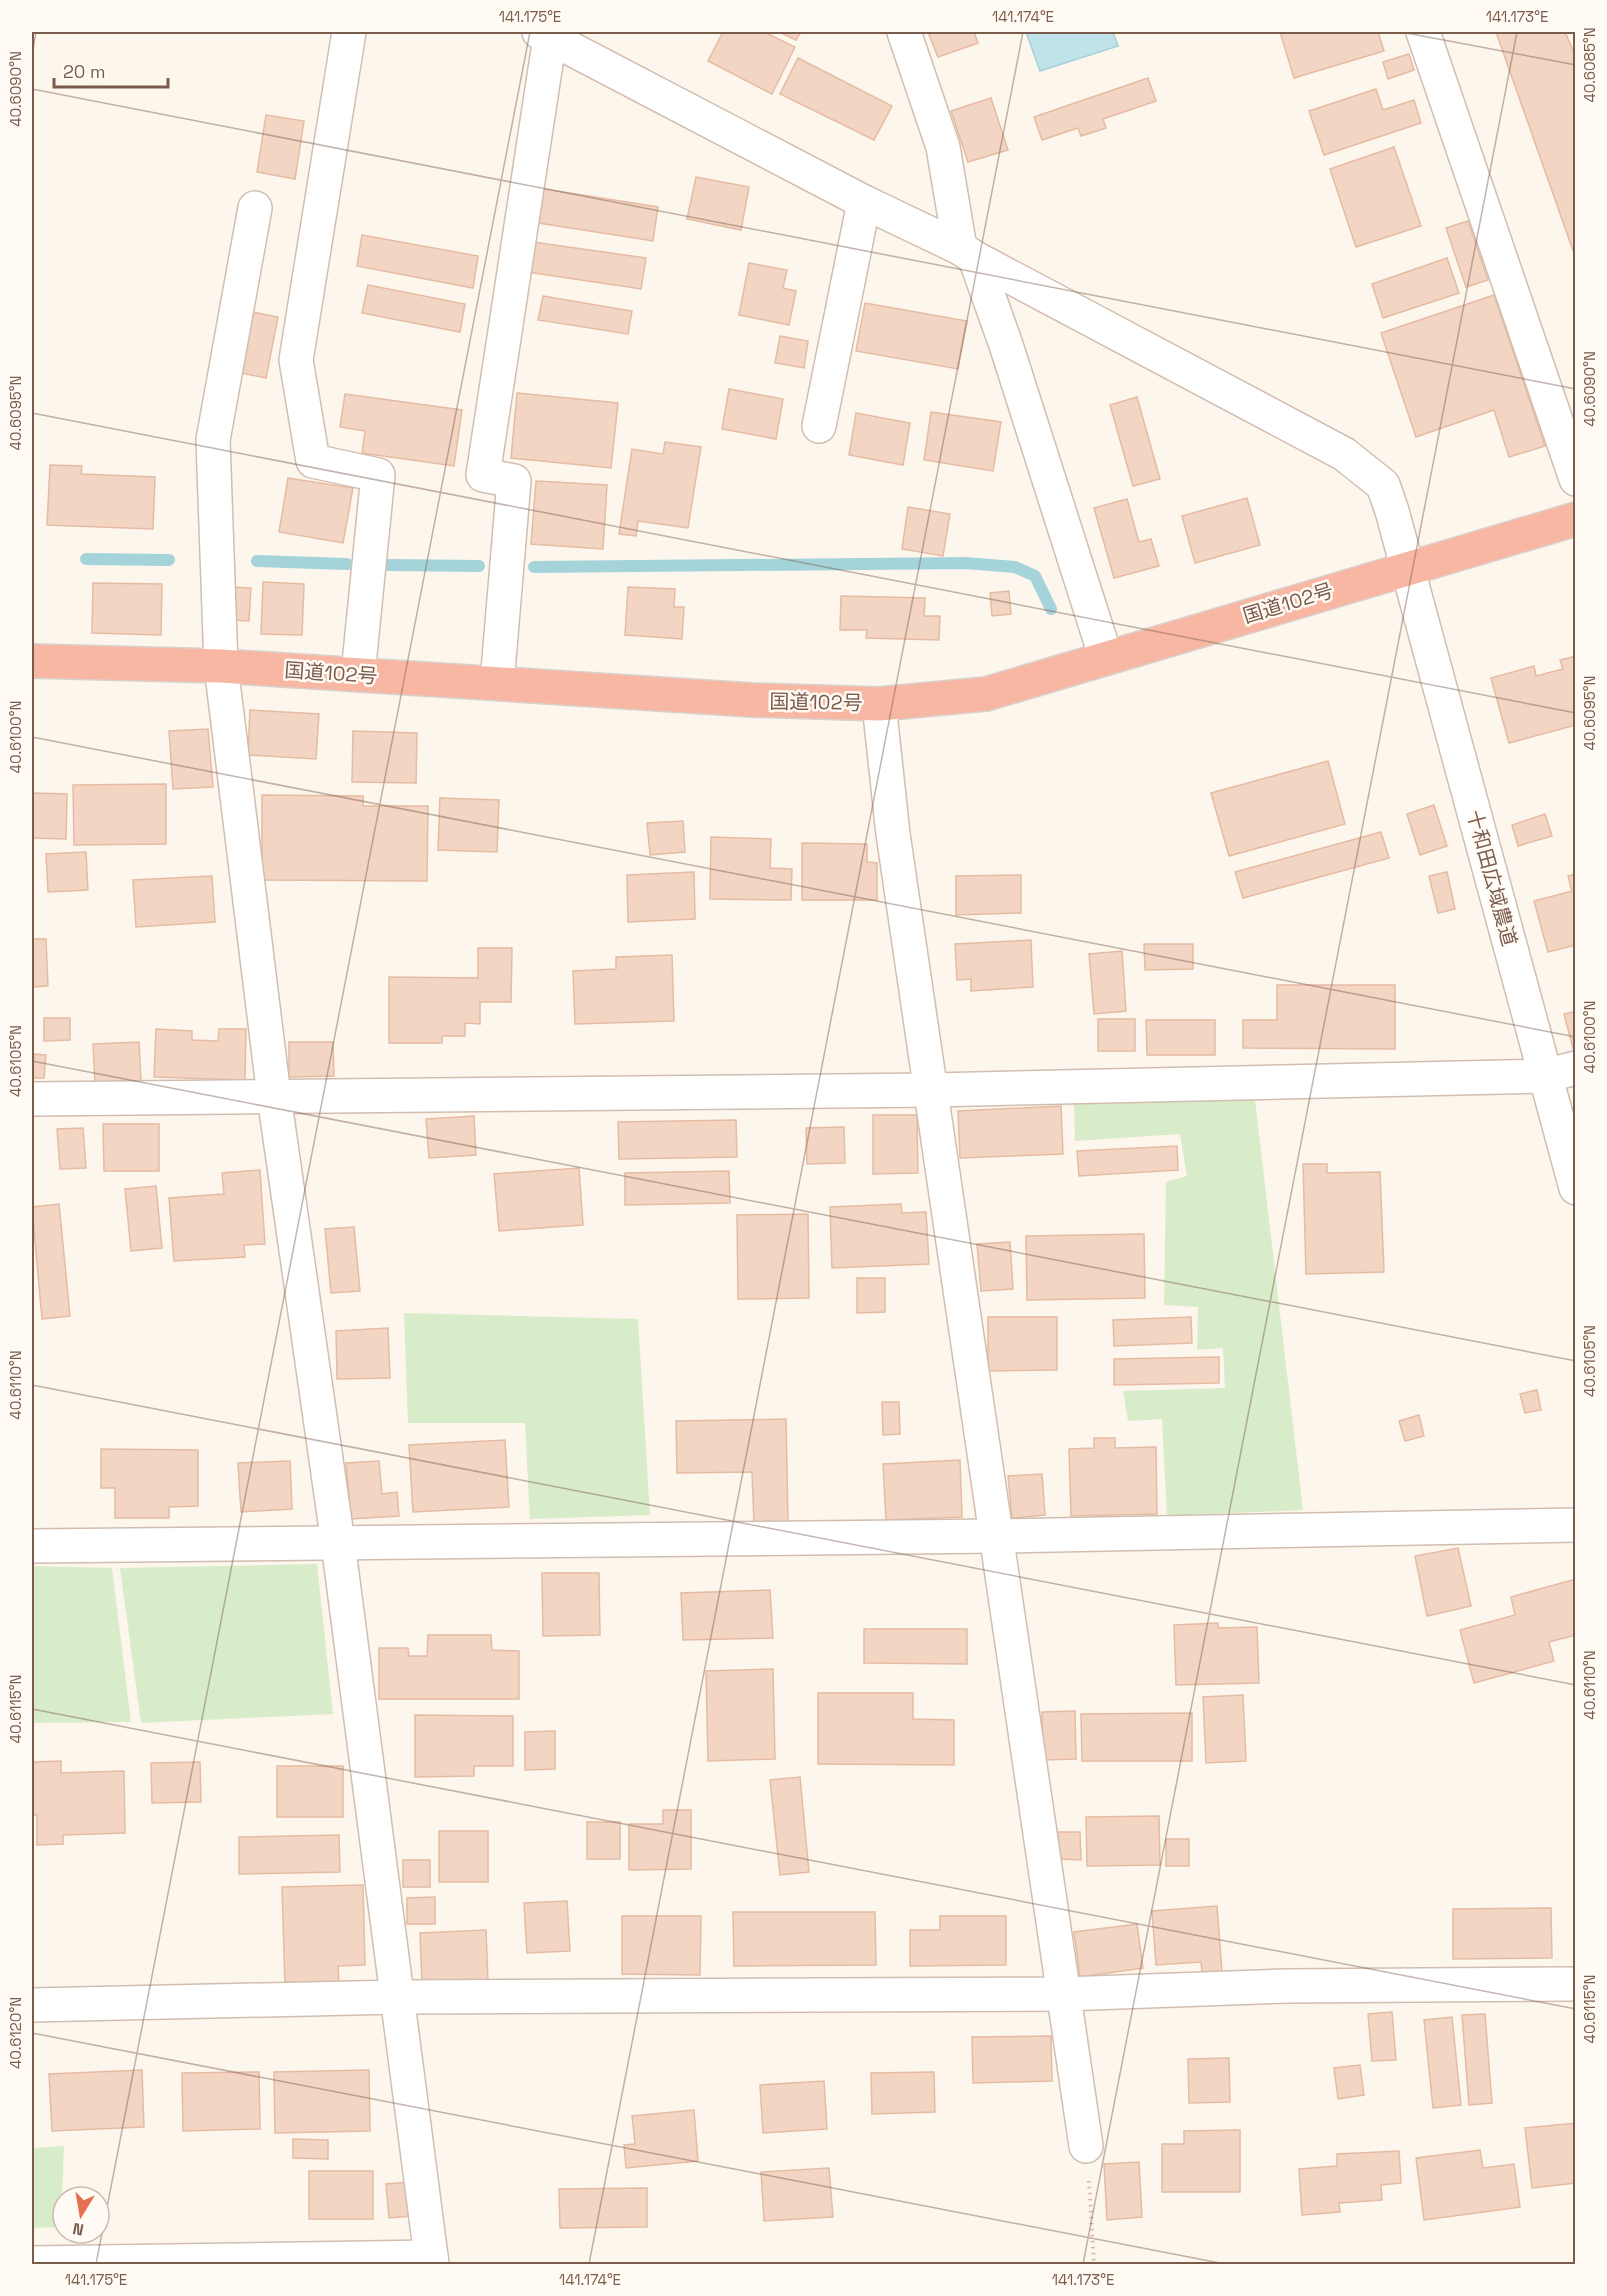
<svg xmlns="http://www.w3.org/2000/svg" width="1607" height="2296" font-family="'Space Grotesk','Noto Sans JP',sans-serif">
<rect width="100%" height="100%" fill="#fdf6ec"/>
<!-- green -->
<g fill="#d8ecc9">
<path d="M1074 1100H1255L1303 1510 1167 1516 1162 1419 1128 1421 1123 1391 1225 1388 1223 1348 1197 1350 1198 1307 1164 1305 1166 1182 1187 1176 1180 1134 1075 1141Z"/>
<path d="M404 1313 638 1319 650 1515 530 1519 525 1423H408Z"/>
<path d="M317 1564 333 1714 141 1723 120 1568Z"/>
<path d="M32 1566 112 1568 131 1722 32 1723Z"/>
<path d="M32 2067 33 2148 64 2146 61 2227 32 2228Z"/>
</g>
<!-- water -->
<path fill="#bfe3e8" stroke="#a5d3da" stroke-width="1.5" d="M1026 32H1113L1118 46 1040 71Z"/>
<g fill="none" stroke-linecap="round" stroke-linejoin="round">
<!-- stream -->
<g stroke="#a5d3da" stroke-width="12">
<path d="M86 559 169 560"/>
<path d="M257 561 347 564"/>
<path d="M387 565 479 566"/>
<path d="M534 567 965 563 1015 567 1035 576 1051 609"/>
</g>
</g>
<!-- building -->
<g fill="#f3d5c3" stroke="#e6bba3" stroke-width="1.5">
<path d="M723 32H764L795 47 772 94 708 61Z"/>
<path d="M779 32H801L796 40Z"/>
<path d="M928 32H974L978 43 938 57Z"/>
<path d="M1280 32H1378L1384 51 1294 78Z"/>
<path d="M1496 32H1565L1576 57V259Z"/>
<path d="M1409 54 1414 70 1388 79 1383 62Z"/>
<path d="M798 58 892 106 874 140 780 94Z"/>
<path d="M1148 78 1156 101 1103 119 1106 128 1081 136 1078 128 1042 140 1034 117Z"/>
<path d="M1376 89 1383 110 1414 100 1421 123 1324 155 1309 111Z"/>
<path d="M991 98 1008 150 968 162 951 111Z"/>
<path d="M266 115 304 121 295 179 257 172Z"/>
<path d="M1394 147 1421 226 1356 247 1330 169Z"/>
<path d="M696 177 749 187 741 230 687 219Z"/>
<path d="M544 189 658 207 653 241 539 223Z"/>
<path d="M1468 221 1488 280 1466 287 1446 228Z"/>
<path d="M362 235 478 256 473 288 357 266Z"/>
<path d="M533 242 646 258 641 289 528 272Z"/>
<path d="M1447 258 1459 293 1383 318 1372 284Z"/>
<path d="M749 263 787 270 783 288 796 291 789 325 739 315Z"/>
<path d="M368 285 465 304 460 332 362 313Z"/>
<path d="M1494 295 1545 446 1509 457 1494 410 1416 437 1381 333Z"/>
<path d="M543 296 632 311 628 334 538 320Z"/>
<path d="M865 303 967 321 958 369 856 351Z"/>
<path d="M247 311 278 317 266 378 236 372Z"/>
<path d="M780 336 808 341 804 368 775 363Z"/>
<path d="M729 389 783 399 776 439 722 429Z"/>
<path d="M517 393 618 403 611 468 511 458Z"/>
<path d="M345 394 462 410 454 466 362 453 365 431 340 427Z"/>
<path d="M1137 397 1160 479 1133 486 1110 405Z"/>
<path d="M931 412 1001 422 993 471 924 460Z"/>
<path d="M856 413 910 423 903 465 849 455Z"/>
<path d="M665 442 701 447 688 528 638 521 636 536 619 534 632 449 663 454Z"/>
<path d="M50 465 82 466 81 474 155 477 153 529 47 525Z"/>
<path d="M288 478 353 488 343 543 279 532Z"/>
<path d="M536 481 607 485 603 549 531 544Z"/>
<path d="M1247 498 1260 545 1195 563 1182 516Z"/>
<path d="M1127 499 1139 542 1151 539 1159 566 1114 578 1094 508Z"/>
<path d="M908 507 950 514 943 556 902 549Z"/>
<path d="M263 582 304 584 302 635 261 634Z"/>
<path d="M93 583 162 584 161 635 92 633Z"/>
<path d="M231 587 251 588 249 621 230 620Z"/>
<path d="M628 587 675 589 674 607H684L682 639 625 635Z"/>
<path d="M1009 591 1011 614 992 616 990 593Z"/>
<path d="M841 596 925 598 924 616H940L939 640 866 638 867 630H840Z"/>
<path d="M1576 656V725L1509 743 1491 678 1534 666 1536 676 1563 669 1560 660Z"/>
<path d="M250 710 319 714 316 759 248 755Z"/>
<path d="M208 729 213 787 173 789 169 731Z"/>
<path d="M353 731 417 733 416 783 352 782Z"/>
<path d="M1328 761 1345 824 1229 856 1211 793Z"/>
<path d="M166 784V844L74 845 73 785Z"/>
<path d="M33 793 67 794 66 839 32 838Z"/>
<path d="M262 795 363 796V806H428L427 881 262 880Z"/>
<path d="M440 798 499 800 497 852 438 850Z"/>
<path d="M1434 805 1447 846 1420 855 1407 814Z"/>
<path d="M1545 814 1552 836 1518 846 1512 825Z"/>
<path d="M683 821 685 852 650 855 647 823Z"/>
<path d="M1381 832 1389 858 1243 898 1235 872Z"/>
<path d="M711 837 771 839 770 868 792 869 791 900 710 899Z"/>
<path d="M802 843 867 844V862L877 863V900H802Z"/>
<path d="M86 852 88 890 48 892 46 854Z"/>
<path d="M694 872 695 919 628 922 627 875Z"/>
<path d="M1447 872 1455 909 1438 913 1429 876Z"/>
<path d="M1576 874V945L1548 952 1534 901 1572 891 1568 876Z"/>
<path d="M1021 875V913L956 915V876Z"/>
<path d="M212 876 215 922 136 927 133 880Z"/>
<path d="M32 939H46L48 986 32 987Z"/>
<path d="M1031 940 1033 987 971 991V979L957 980 955 944Z"/>
<path d="M1144 944H1193V969L1145 970Z"/>
<path d="M478 948H512L511 1002H480V1024L465 1023V1036H442V1043H389V977L478 978Z"/>
<path d="M1122 951 1126 1011 1094 1014 1089 954Z"/>
<path d="M672 955 674 1021 575 1024 573 971 616 969V957Z"/>
<path d="M1277 985H1395V1049L1243 1048V1020H1277Z"/>
<path d="M1576 1011V1052H1574L1564 1014Z"/>
<path d="M44 1018H70V1040L44 1041Z"/>
<rect x="1098" y="1019" width="37" height="32"/>
<path d="M1146 1020H1215V1055H1147Z"/>
<path d="M156 1029 192 1031V1040L218 1041 219 1029H246L245 1080 154 1077Z"/>
<path d="M139 1042 141 1081 95 1083 93 1044Z"/>
<path d="M289 1042H333L334 1076 289 1077Z"/>
<path d="M34 1054 46 1055 44 1078H32Z"/>
<path d="M1061 1106 1063 1154 960 1158 958 1111Z"/>
<path d="M873 1115H917L918 1173 873 1174Z"/>
<path d="M474 1116 476 1155 429 1158 426 1119Z"/>
<path d="M736 1120 737 1157 619 1159 618 1122Z"/>
<path d="M103 1124H159V1171H104Z"/>
<path d="M844 1127 845 1163 807 1164 806 1128Z"/>
<path d="M83 1128 86 1168 60 1169 57 1129Z"/>
<path d="M1177 1146 1178 1170 1079 1176 1077 1151Z"/>
<path d="M1303 1164H1327V1173L1380 1172 1384 1272 1306 1274Z"/>
<path d="M579 1168 583 1225 499 1231 494 1174Z"/>
<path d="M260 1170 265 1244 244 1245 245 1257 174 1261 169 1198 224 1194 222 1173Z"/>
<path d="M729 1171 730 1203 625 1205V1173Z"/>
<path d="M156 1186 162 1248 131 1251 125 1189Z"/>
<path d="M59 1204 70 1316 42 1319 32 1207Z"/>
<path d="M901 1204 902 1213 926 1212 929 1264 832 1268 830 1207Z"/>
<path d="M808 1214 809 1298 738 1299 737 1215Z"/>
<path d="M354 1227 360 1291 331 1293 325 1229Z"/>
<path d="M1144 1234 1145 1298 1027 1300 1026 1236Z"/>
<path d="M1010 1242 1013 1289 981 1291 977 1244Z"/>
<path d="M857 1278H885V1312L857 1313Z"/>
<path d="M988 1317H1057V1370L988 1371Z"/>
<path d="M1191 1317 1192 1343 1114 1346 1113 1320Z"/>
<path d="M388 1328 390 1378 337 1379 336 1331Z"/>
<path d="M1219 1357V1383L1114 1385V1359Z"/>
<path d="M1537 1390 1541 1410 1525 1413 1520 1394Z"/>
<path d="M882 1402H899L900 1434 883 1435Z"/>
<path d="M1419 1415 1424 1436 1405 1441 1399 1421Z"/>
<path d="M786 1419 788 1522 754 1523 752 1472 677 1473 676 1421Z"/>
<path d="M1094 1438H1115V1448L1156 1447 1157 1514 1071 1516 1069 1449 1094 1448Z"/>
<path d="M505 1440 509 1507 413 1512 409 1445Z"/>
<path d="M101 1449 198 1450V1506L169 1507V1518H115V1488H101Z"/>
<path d="M960 1460 962 1517 886 1520 883 1464Z"/>
<path d="M290 1461 292 1509 241 1512 238 1463Z"/>
<path d="M379 1461 382 1494 397 1492 399 1516 351 1519 346 1463Z"/>
<path d="M1042 1474 1045 1515 1012 1518 1008 1476Z"/>
<path d="M1458 1548 1471 1606 1427 1616 1415 1556Z"/>
<path d="M542 1573H599L600 1635 543 1636Z"/>
<path d="M1576 1579V1635L1549 1642 1554 1661 1474 1683 1460 1630 1515 1615 1511 1597Z"/>
<path d="M770 1590 773 1638 683 1640 681 1593Z"/>
<path d="M1218 1623V1628L1257 1627 1259 1683 1176 1685 1174 1625Z"/>
<path d="M864 1629H967V1664L864 1663Z"/>
<path d="M428 1635H491L492 1650 519 1651V1699H379V1648H408L409 1656H427Z"/>
<path d="M773 1669 775 1759 708 1761 706 1671Z"/>
<path d="M818 1693H913V1719L954 1720V1765L818 1764Z"/>
<path d="M1243 1695 1246 1761 1206 1763 1203 1697Z"/>
<path d="M1075 1711 1076 1759 1043 1760 1042 1712Z"/>
<path d="M1192 1713V1761H1082L1081 1714Z"/>
<path d="M415 1715 513 1716V1766H474V1776L415 1777Z"/>
<path d="M555 1731V1769L525 1770V1732Z"/>
<path d="M61 1761V1773L124 1771 125 1833 63 1835V1844L37 1845V1815H32V1762Z"/>
<path d="M200 1762 201 1802 152 1803 151 1763Z"/>
<rect x="277" y="1766" width="66" height="51"/>
<path d="M800 1777 809 1872 780 1875 770 1780Z"/>
<path d="M663 1810H691V1869L629 1870V1824H663Z"/>
<path d="M1159 1816 1160 1865 1087 1866 1086 1817Z"/>
<rect x="587" y="1822" width="33" height="37"/>
<rect x="439" y="1831" width="49" height="51"/>
<path d="M1056 1832H1080L1081 1860 1057 1859Z"/>
<path d="M339 1835 340 1872 239 1874V1837Z"/>
<rect x="1166" y="1839" width="23" height="27"/>
<rect x="403" y="1860" width="27" height="27"/>
<path d="M363 1885 365 1965 338 1966 339 1984 285 1985 282 1887Z"/>
<path d="M435 1897V1924H407V1898Z"/>
<path d="M567 1901 570 1951 527 1953 524 1903Z"/>
<path d="M1217 1906 1222 1972 1202 1973 1201 1962 1156 1965 1152 1911Z"/>
<path d="M1551 1908 1552 1958 1453 1959V1909Z"/>
<path d="M733 1912H875L876 1965 734 1966Z"/>
<path d="M622 1916H701L700 1975 622 1974Z"/>
<path d="M940 1916H1006V1965L910 1966V1930H940Z"/>
<path d="M1137 1924 1143 1968 1080 1977 1074 1932Z"/>
<path d="M486 1930 488 1981 422 1983 420 1933Z"/>
<path d="M1392 2012 1396 2060 1372 2061 1368 2014Z"/>
<path d="M1485 2014 1492 2103 1469 2105 1462 2015Z"/>
<path d="M1452 2017 1461 2105 1433 2108 1424 2020Z"/>
<path d="M1051 2036 1052 2081 973 2083 972 2037Z"/>
<path d="M1229 2058 1230 2102 1189 2103 1188 2059Z"/>
<path d="M1360 2065 1364 2095 1338 2099 1334 2068Z"/>
<path d="M142 2070 144 2127 52 2131 49 2074Z"/>
<path d="M369 2070 370 2131 275 2133 274 2072Z"/>
<path d="M259 2072 260 2129 183 2131 182 2073Z"/>
<path d="M934 2072 935 2112 872 2114 871 2073Z"/>
<path d="M824 2081 827 2129 763 2133 760 2085Z"/>
<path d="M694 2110 698 2161 626 2168 624 2145 635 2144 632 2116Z"/>
<path d="M1576 2123V2183L1532 2188 1525 2128Z"/>
<path d="M1240 2130V2192H1162V2144H1184V2131Z"/>
<path d="M293 2139 328 2140V2159L293 2158Z"/>
<path d="M1480 2150 1483 2168 1514 2164 1520 2207 1424 2220 1416 2158Z"/>
<path d="M1399 2151 1401 2183 1381 2185 1382 2200 1339 2203 1340 2212 1302 2215 1299 2169 1337 2166V2154Z"/>
<path d="M1139 2162 1142 2217 1107 2220 1104 2164Z"/>
<path d="M829 2168 833 2217 764 2221 761 2172Z"/>
<rect x="309" y="2171" width="64" height="48"/>
<path d="M408 2182 411 2216 389 2218 386 2184Z"/>
<path d="M647 2188V2227L560 2228 559 2189Z"/>
</g>
<g fill="none" stroke-linecap="round" stroke-linejoin="round">
<!-- minor casing -->
<g stroke="#d1beb0" stroke-width="36">
<g id="minor">
<path d="M349 32 296 360 313 461 378 475 358 674"/>
<path d="M539 32 864 202 960 248 975 258 1344 454 1383 485 1392 511 1576 1188"/>
<path d="M904 32 943 147 960 248"/>
<path d="M1423 32 1576 479"/>
<path d="M255 208 213 440 221 666 274 1096 338 1543 432 2264"/>
<path d="M975 258 1006 345 1106 658"/>
<path d="M819 426 864 202"/>
<path d="M497 683 514 481 483 475 550 37"/>
<path d="M879 704 893 834 1086 2146"/>
<path d="M32 1099 932 1090 1544 1076 1576 1068"/>
<path d="M32 1546 997 1536 1576 1525"/>
<path d="M32 2005 398 1997 1064 1994 1287 1986 1576 1984"/>
<path d="M32 2263 431 2257"/>
</g>
</g>
<!-- highway casing -->
<g stroke="#dad1cd" stroke-width="36">
<path id="highway" d="M32 661 221 666 752 700 879 704 986 694 1576 519"/>
</g>
<!-- path -->
<path stroke="#d9b8a5" stroke-width="4" stroke-dasharray="1.5 4.5" stroke-linecap="butt" d="M1089 2181 1094 2264"/>
<!-- minor -->
<use href="#minor" stroke="#fff" stroke-width="33"/>
<!-- highway -->
<use href="#highway" stroke="#f7b7a3" stroke-width="33"/>
</g>
<!-- ticks -->
<path fill="none" stroke="#7a5c4d" stroke-width="1.5" stroke-opacity="0.45" d="M1401 32 1576 65M32 55 36 32M32 89 1576 389M32 413 1576 713M32 737 1576 1037M32 1061 1576 1361M32 1385 1576 1685M32 1709 1576 2009M32 2033 1225 2264M96 2264 530 32M589 2264 1023 32M1083 2264 1517 32"/>
<g text-anchor="middle" dominant-baseline="central" stroke-width="5" stroke-linejoin="round" paint-order="stroke">
<!-- street labels -->
<g font-size="20" fill="#7a5c4d" stroke="#fffaf3">
<text transform="translate(1288 603) rotate(-17)">国道102号</text>
<text transform="translate(331 673) rotate(4)">国道102号</text>
<text transform="translate(816 702) rotate(1)">国道102号</text>
<text transform="translate(1492 878) rotate(75)">十和田広域農道</text>
</g>
</g>
<!-- border -->
<rect width="1607" height="2296" fill="none" stroke="#fffaf3" stroke-width="66"/>
<!-- north arrow -->
<g transform="translate(81 2215) rotate(191)"><circle r="28" fill="#fffaf3" stroke="#cabbb1" stroke-width="1.5"/>
<path d="M0-4.5L10 22L0 15L-10 22Z" fill="#e76f51"/>
<text y="-9" font-size="16" font-weight="bold" text-anchor="middle" fill="#7a5c4d">N</text>
</g>
<!-- scale -->
<path d="M54 78v9h114v-9" fill="none" stroke="#7a5c4d" stroke-width="3"/>
<text x="63" y="78" font-size="18" fill="#7a5c4d" stroke="#fffaf3" stroke-width="4.5" paint-order="stroke">20 m</text>
<rect x="33" y="33" width="1541" height="2230" fill="none" stroke="#7a5c4d" stroke-width="2"/>
<g font-size="15" text-anchor="middle" fill="#7a5c4d">
<text x="530" y="22">141.175°E</text>
<text x="1023" y="22">141.174°E</text>
<text x="1517" y="22">141.173°E</text>
<text transform="translate(1590 65) rotate(-90)" y="5">40.6085°N</text>
<text transform="translate(16 89) rotate(-90)" y="5">40.6090°N</text>
<text transform="translate(1590 389) rotate(-90)" y="5">40.6090°N</text>
<text transform="translate(16 413) rotate(-90)" y="5">40.6095°N</text>
<text transform="translate(1590 713) rotate(-90)" y="5">40.6095°N</text>
<text transform="translate(16 737) rotate(-90)" y="5">40.6100°N</text>
<text transform="translate(1590 1037) rotate(-90)" y="5">40.6100°N</text>
<text transform="translate(16 1061) rotate(-90)" y="5">40.6105°N</text>
<text transform="translate(1590 1361) rotate(-90)" y="5">40.6105°N</text>
<text transform="translate(16 1385) rotate(-90)" y="5">40.6110°N</text>
<text transform="translate(1590 1685) rotate(-90)" y="5">40.6110°N</text>
<text transform="translate(16 1709) rotate(-90)" y="5">40.6115°N</text>
<text transform="translate(1590 2009) rotate(-90)" y="5">40.6115°N</text>
<text transform="translate(16 2033) rotate(-90)" y="5">40.6120°N</text>
<text x="96" y="2285">141.175°E</text>
<text x="590" y="2285">141.174°E</text>
<text x="1083" y="2285">141.173°E</text>
</g>
</svg>
